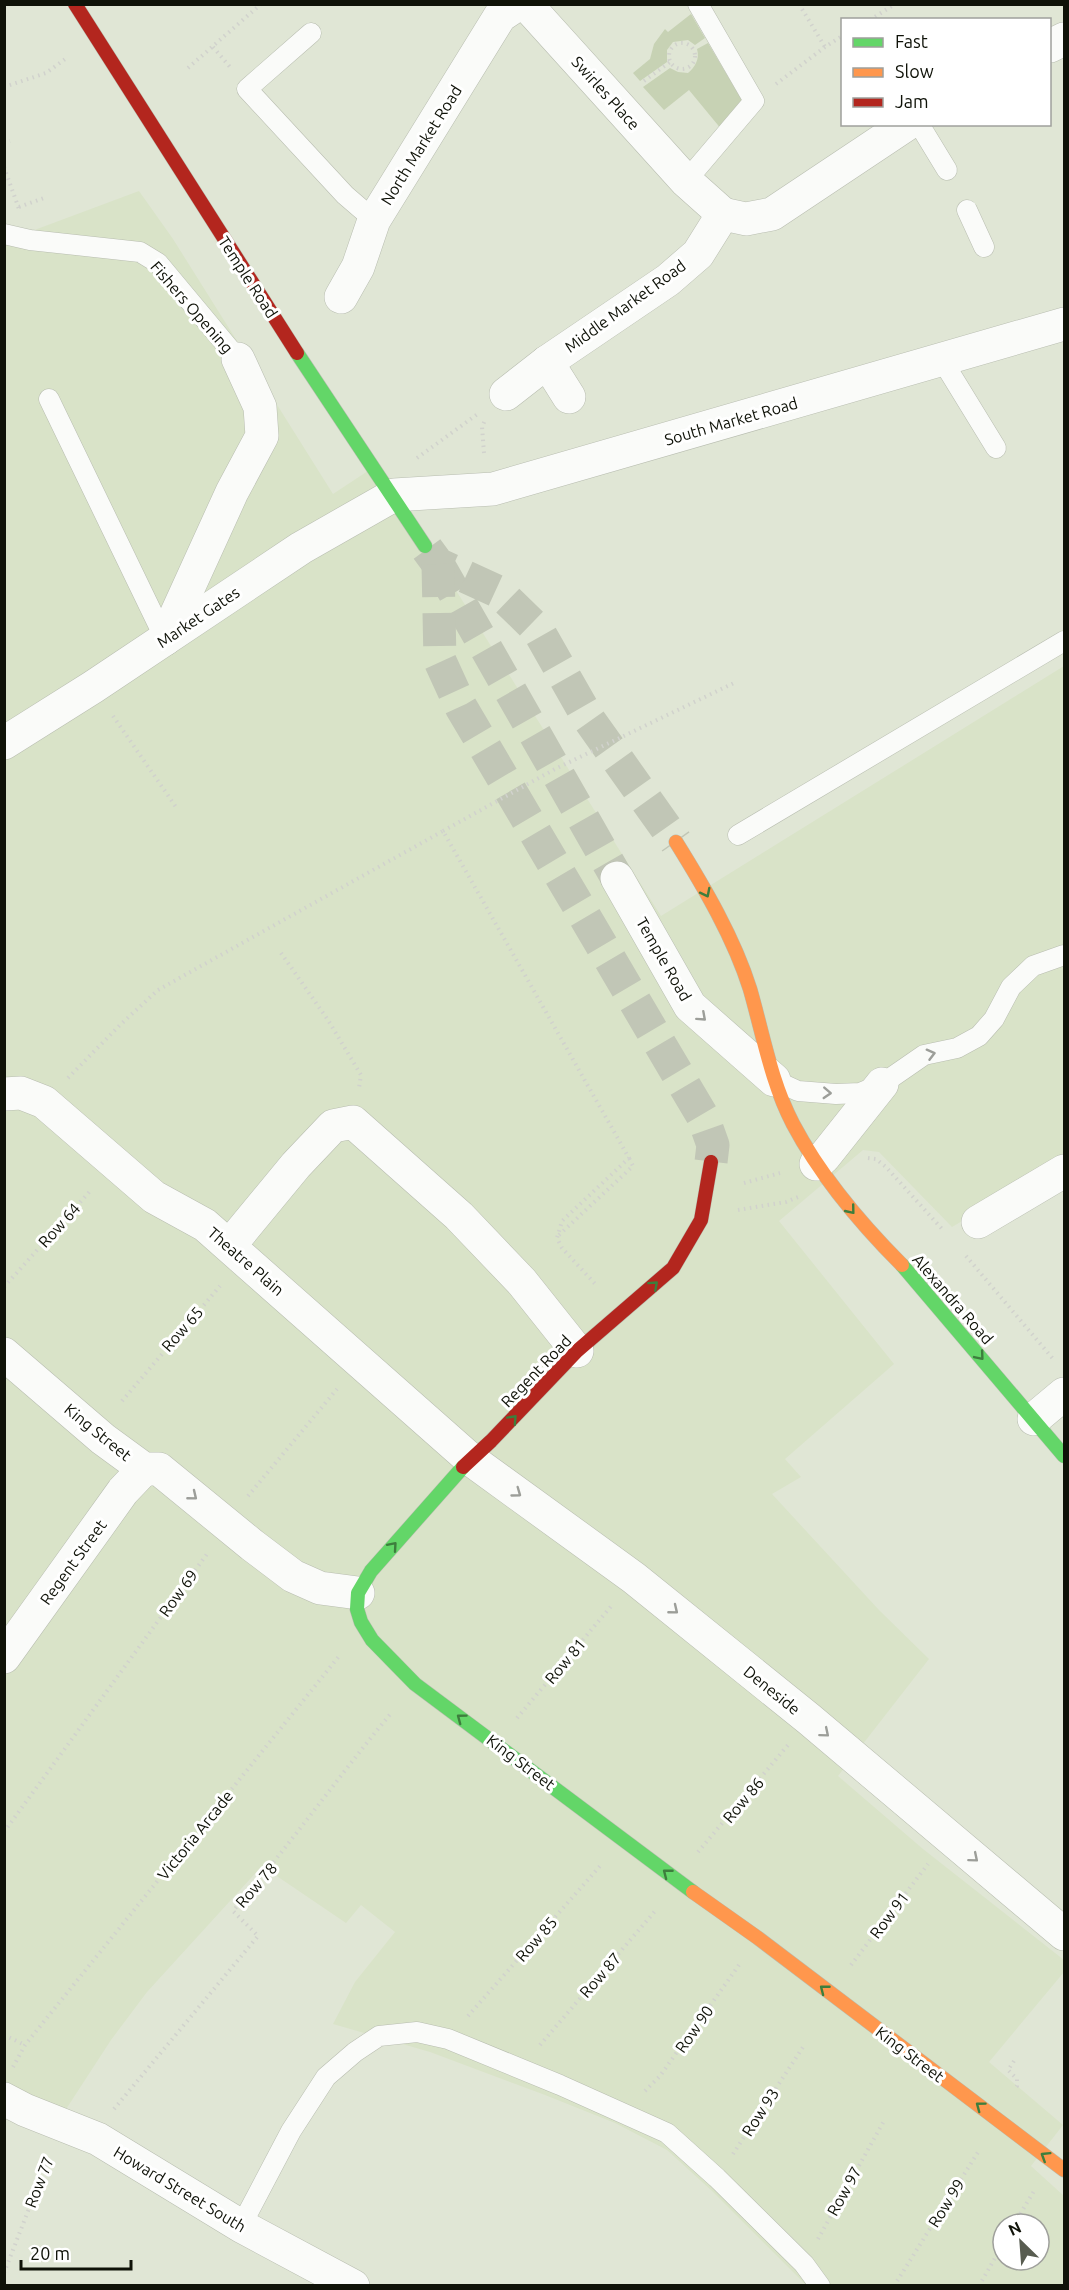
<svg xmlns="http://www.w3.org/2000/svg" width="1069" height="2290" font-family="Ubuntu,sans-serif">
<rect width="100%" height="100%" fill="#e0e6d5"/>
<!-- built -->
<path fill="#d9e3c8" fill-rule="evenodd" d="M139 191 173 239 333 494 377 465 661 916 1064 666V1161L952 1227 879 1152 863 1150 779 1221 894 1364 785 1459 801 1477 772 1494 879 1610 929 1659 838 1776 923 1849 1064 1960V1972L989 2062 1063 2125 1031 2166 1064 2196V2285H806L711 2190 667 2150 615 2123 545 2095 430 2052 333 2024 355 1982 395 1932 361 1905 346 1923 262 1866 147 1992 111 2040 59 2120 5 2093V241ZM1003 2224H1039V2260H1003Z"/>
<!-- green -->
<g fill="#c7d2b4">
<path d="M691 14 705 38 695 45 688 40 673 42 667 50V62L640 81 633 73 650 59 654 44 665 29 668 32Z"/>
<path d="M708 43 743 102 722 130 689 90 664 110 643 87 670 68 678 72 688 73C695 67 700 59 697 49Z"/>
</g>
<g fill="none" stroke-linecap="round" stroke-linejoin="round">
<!-- street-tunnel -->
<path stroke="#c1c6b6" stroke-width="33" stroke-dasharray="33 16" stroke-linecap="butt" d="M438 564 617 878"/>
<!-- secondary-tunnel -->
<g stroke="#c1c6b6" stroke-width="33" stroke-dasharray="33 16" stroke-linecap="butt">
<path d="M427 549 438 564 499 592 538 630 588 718 676 842"/>
<path d="M438 564 440 661 461 707 703 1117 713 1145 711 1162"/>
</g>
<!-- lane casing -->
<g stroke="#b8bdb0" stroke-width="21">
<g id="lane">
<path d="M311 33 247 89 345 195 374 220"/>
<path d="M919 124 947 170"/>
<path d="M686 181 754 101 698 4"/>
<path d="M967 210 984 247"/>
<path d="M4 234 30 240 140 252 158 263 238 359"/>
<path d="M942 360 996 448"/>
<path d="M49 399 165 639"/>
<path d="M738 835 1064 641"/>
<path d="M774 1080 798 1091 836 1094 860 1093 882 1084 924 1055 957 1048 979 1036 994 1019 1011 987 1033 966 1064 955"/>
<path d="M241 2226 291 2131 326 2077 355 2052 379 2036 417 2032 448 2039 560 2085 667 2133 717 2178 804 2264 820 2286"/>
</g>
</g>
<!-- street casing -->
<g stroke="#b8bdb0" stroke-width="34">
<g id="street">
<path d="M526 4 686 181 723 214"/>
<path d="M1050 46 1064 39"/>
<path d="M341 297 358 267 374 220 500 16 518 4"/>
<path d="M547 362 569 397"/>
<path d="M506 394 547 362 668 280 698 254 723 214 746 219 772 214 907 124"/>
<path d="M165 639 232 492 262 436 260 407 238 359"/>
<path d="M4 743 93 687 301 548 394 495 493 489 1064 324"/>
<path d="M617 878 690 1006 774 1080"/>
<path d="M4 1094 21 1093 44 1102 154 1197 205 1225 470 1459 634 1578 809 1719 1064 1934"/>
<path d="M816 1164 824 1157 882 1084"/>
<path d="M978 1222 1064 1171"/>
<path d="M230 1245 296 1165 333 1126 353 1122 459 1216 522 1282 577 1351"/>
<path d="M4 1354 103 1439 144 1469H159L252 1545 293 1576 320 1588 358 1593"/>
<path d="M1034 1419 1064 1394"/>
<path d="M4 1657 123 1491 144 1469"/>
<path d="M4 2099 25 2110 98 2139 241 2226 353 2286"/>
</g>
</g>
<!-- fast casing -->
<g stroke="#b8bdb0" stroke-width="15">
<g id="fast">
<path d="M297 353 425 546"/>
<path d="M902 1265 1064 1456"/>
<path d="M463 1467 371 1571 358 1593 357 1609 361 1622 372 1640 415 1684 693 1892"/>
</g>
</g>
<!-- slow casing -->
<g stroke="#b8bdb0" stroke-width="15">
<g id="slow">
<path d="M676 842C704 887 734 938 750 989 763 1034 771 1082 793 1124 821 1177 860 1223 902 1265"/>
<path d="M693 1892 758 1938 1064 2170"/>
</g>
</g>
<!-- jam casing -->
<g stroke="#b8bdb0" stroke-width="15">
<g id="jam">
<path d="M75 4 297 353"/>
<path d="M463 1467 491 1441 577 1351 673 1268 701 1220 711 1162"/>
</g>
</g>
<!-- path -->
<g stroke="#d1d2cd" stroke-width="4" stroke-dasharray="1.5 4.5" stroke-linecap="butt">
<path d="M799 4 825 47"/>
<path d="M870 20 895 4"/>
<circle cx="682" cy="56" r="13"/>
<path d="M213 47 230 67"/>
<path d="M188 68 261 4"/>
<path d="M644 81 670 62"/>
<path d="M776 84 825 47 842 36"/>
<path d="M4 87 46 73 68 57"/>
<path d="M4 143 10 141"/>
<path d="M4 167 19 209"/>
<path d="M19 207 44 198"/>
<path d="M484 453 482 427 485 420"/>
<path d="M417 458 479 413"/>
<path d="M113 716 176 807"/>
<path d="M443 831 555 769 736 682"/>
<path d="M281 953 328 1020 361 1075 359 1088"/>
<path d="M68 1078 120 1025 158 990 443 831 629 1158 562 1221 557 1238 562 1248 597 1286"/>
<path d="M868 1158 876 1159 886 1167 943 1230"/>
<path d="M744 1183 780 1173"/>
<path d="M738 1210 786 1202 798 1197"/>
<path d="M559 1235 633 1166 629 1158"/>
<path d="M966 1256 1054 1360"/>
<path d="M4 1287 92 1189"/>
<path d="M122 1401 220 1286"/>
<path d="M248 1496 337 1389"/>
<path d="M517 1718 613 1604"/>
<path d="M4 1832 207 1554"/>
<path d="M698 1852 788 1745"/>
<path d="M851 1965 928 1864"/>
<path d="M468 2016 600 1866"/>
<path d="M4 2035 25 2045"/>
<path d="M540 2045 656 1910"/>
<path d="M1014 2061 1008 2070 1017 2079V2086L1015 2088"/>
<path d="M13 2067 25 2045 340 1655"/>
<path d="M645 2091 660 2076 739 1965"/>
<path d="M114 2109 258 1936 233 1911C289 1846 338 1777 392 1712"/>
<path d="M733 2154 803 2047"/>
<path d="M1014 2224 1034 2191"/>
<path d="M818 2239 885 2119"/>
<path d="M4 2273 49 2157"/>
<path d="M894 2286 980 2149"/>
<path d="M979 2286 1003 2244"/>
</g>
<!-- lane -->
<use href="#lane" stroke="#fafbf9" stroke-width="20"/>
<!-- street -->
<use href="#street" stroke="#fafbf9" stroke-width="33"/>
<!-- fast -->
<use href="#fast" stroke="#63d668" stroke-width="14"/>
<!-- slow -->
<use href="#slow" stroke="#ff974d" stroke-width="14"/>
<!-- jam -->
<use href="#jam" stroke="#b3261e" stroke-width="14"/>
</g>
<!-- one-way arrows -->
<defs><path id="oneway-chevron" d="M-2-3.5L2.5 0L-2 3.5" fill="none" stroke-width="1.6" stroke-linecap="round" stroke-linejoin="round" transform="scale(1.5)"/></defs>
<g stroke="#3d7e3d">
<use href="#oneway-chevron" transform="translate(706 893) rotate(63)"/>
<use href="#oneway-chevron" transform="translate(851 1210) rotate(51)"/>
<use href="#oneway-chevron" transform="translate(654 1285) rotate(-42)"/>
<use href="#oneway-chevron" transform="translate(980 1356) rotate(50)"/>
<use href="#oneway-chevron" transform="translate(513 1419) rotate(-47)"/>
<use href="#oneway-chevron" transform="translate(393 1546) rotate(-49)"/>
<use href="#oneway-chevron" transform="translate(461 1718) rotate(-143)"/>
<use href="#oneway-chevron" transform="translate(667 1873) rotate(-142)"/>
<use href="#oneway-chevron" transform="translate(824 1989) rotate(-142)"/>
<use href="#oneway-chevron" transform="translate(980 2106) rotate(-143)"/>
<use href="#oneway-chevron" transform="translate(1045 2156) rotate(-148)"/>
</g>
<g stroke="#9c9e99">
<use href="#oneway-chevron" transform="translate(702 1017) rotate(42)"/>
<use href="#oneway-chevron" transform="translate(931 1054) rotate(-15)"/>
<use href="#oneway-chevron" transform="translate(827 1093) rotate(3)"/>
<use href="#oneway-chevron" transform="translate(517 1493) rotate(36)"/>
<use href="#oneway-chevron" transform="translate(193 1496) rotate(39)"/>
<use href="#oneway-chevron" transform="translate(674 1610) rotate(39)"/>
<use href="#oneway-chevron" transform="translate(825 1733) rotate(40)"/>
<use href="#oneway-chevron" transform="translate(974 1858) rotate(40)"/>
</g>
<g text-anchor="middle" dominant-baseline="central" stroke-width="6" stroke-linejoin="round" paint-order="stroke">
<!-- street labels -->
<g font-size="16" fill="#0f1208" stroke="#fff">
<text transform="translate(606 93) rotate(48)">Swirles Place</text>
<text transform="translate(421 145) rotate(-58)">North Market Road</text>
<text transform="translate(248 277) rotate(57)">Temple Road</text>
<text transform="translate(625 306) rotate(-36)">Middle Market Road</text>
<text transform="translate(192 307) rotate(49)">Fishers Opening</text>
<text transform="translate(731 421) rotate(-16)">South Market Road</text>
<text transform="translate(198 617) rotate(-34)">Market Gates</text>
<text transform="translate(664 959) rotate(60)">Temple Road</text>
<text transform="translate(59 1225) rotate(-48)">Row 64</text>
<text transform="translate(246 1261) rotate(41)">Theatre Plain</text>
<text transform="translate(953 1299) rotate(49)">Alexandra Road</text>
<text transform="translate(182 1329) rotate(-49)">Row 65</text>
<text transform="translate(536 1371) rotate(-46)">Regent Road</text>
<text transform="translate(98 1432) rotate(39)">King Street</text>
<text transform="translate(73 1562) rotate(-54)">Regent Street</text>
<text transform="translate(178 1593) rotate(-54)">Row 69</text>
<text transform="translate(565 1661) rotate(-50)">Row 81</text>
<text transform="translate(772 1690) rotate(39)">Deneside</text>
<text transform="translate(521 1762) rotate(37)">King Street</text>
<text transform="translate(743 1800) rotate(-50)">Row 86</text>
<text transform="translate(195 1835) rotate(-51)">Victoria Arcade</text>
<text transform="translate(256 1885) rotate(-49)">Row 78</text>
<text transform="translate(889 1915) rotate(-53)">Row 91</text>
<text transform="translate(536 1939) rotate(-49)">Row 85</text>
<text transform="translate(600 1975) rotate(-49)">Row 87</text>
<text transform="translate(694 2029) rotate(-55)">Row 90</text>
<text transform="translate(910 2054) rotate(37)">King Street</text>
<text transform="translate(760 2112) rotate(-57)">Row 93</text>
<text transform="translate(39 2182) rotate(-69)">Row 77</text>
<text transform="translate(180 2189) rotate(31)">Howard Street South</text>
<text transform="translate(844 2191) rotate(-61)">Row 97</text>
<text transform="translate(946 2203) rotate(-58)">Row 99</text>
</g>
</g>
<!-- border -->
<rect width="1069" height="2290" fill="none" stroke="#0f1208" stroke-width="12"/>
<!-- legend -->
<rect x="841" y="18" width="210" height="108" fill="#ffffff" stroke="#9fa09c" stroke-width="1.5"/>
<rect x="853" y="38" width="30" height="9" fill="#63d668" stroke="#9fa09c" stroke-width="1.5"/>
<text x="895" y="48" font-size="18" fill="#0f1208">Fast</text>
<rect x="853" y="68" width="30" height="9" fill="#ff974d" stroke="#9fa09c" stroke-width="1.5"/>
<text x="895" y="78" font-size="18" fill="#0f1208">Slow</text>
<rect x="853" y="98" width="30" height="9" fill="#b3261e" stroke="#9fa09c" stroke-width="1.5"/>
<text x="895" y="108" font-size="18" fill="#0f1208">Jam</text>
<!-- north arrow -->
<g transform="translate(1021 2242) rotate(335)"><circle r="28" fill="#ffffff" stroke="#9fa09c" stroke-width="1.5"/>
<path d="M0-4.5L10 22L0 15L-10 22Z" fill="#585c50"/>
<text y="-9" font-size="16" font-weight="bold" text-anchor="middle" fill="#0f1208">N</text>
</g>
<!-- scale -->
<path d="M21 2260v9h110v-9" fill="none" stroke="#0f1208" stroke-width="3"/>
<text x="30" y="2260" font-size="18" fill="#0f1208" stroke="#ffffff" stroke-width="4.5" paint-order="stroke">20 m</text>
</svg>
